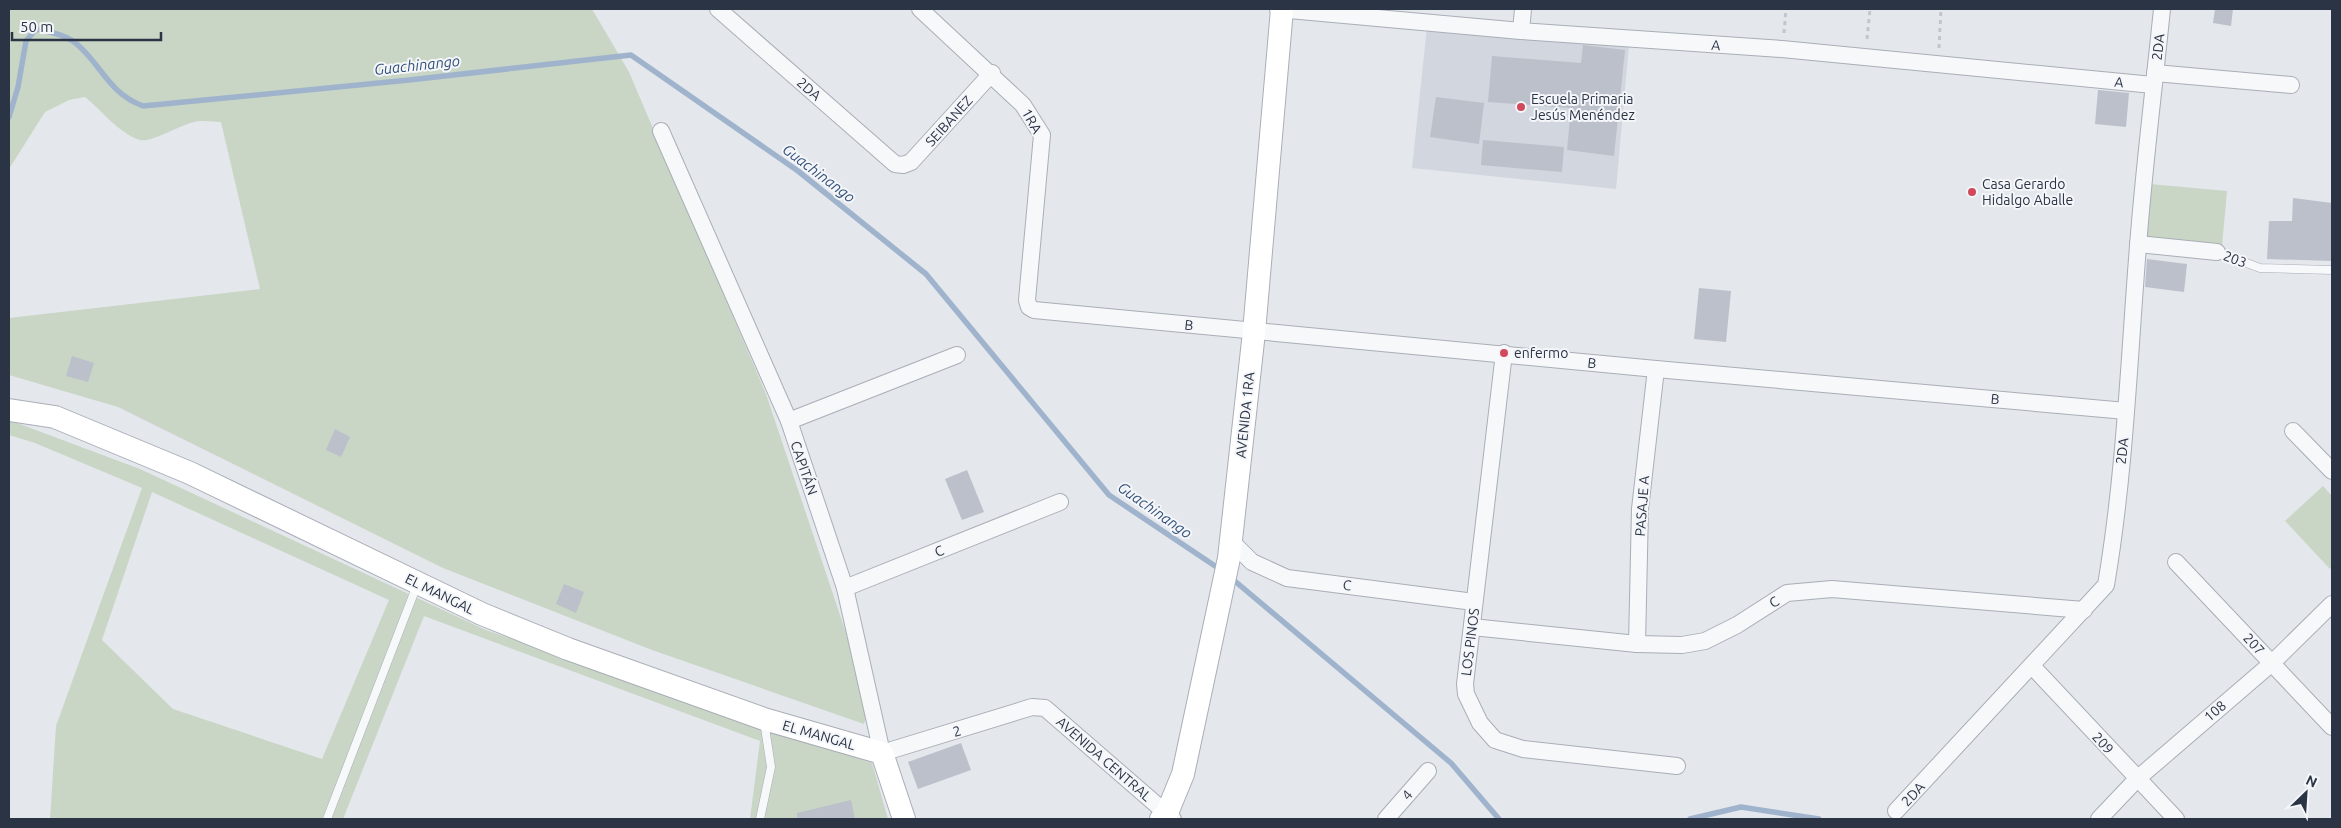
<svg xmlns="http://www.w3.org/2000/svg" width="2341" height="828" font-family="Ubuntu,sans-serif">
<rect width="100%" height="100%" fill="#e4e7ec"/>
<!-- built -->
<path fill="#d2d6de" d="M1427 27 1629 45 1616 189 1412 168Z"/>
<!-- green -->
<g fill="#c9d6c5" fill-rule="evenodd">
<path d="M9 9H592L629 72 766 394 845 630 867 715 864 724 652 650 443 568 118 407 9 375V318L260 289 221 122C213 122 202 120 194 122 180 125 151 143 140 140 120 134 101 110 85 97L69 100 45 112 9 169Z"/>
<path d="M2150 184 2227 191 2222 246 2146 240Z"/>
<path d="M9 420 140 469 486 630 872 763 888 819H750L760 741 424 616 343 819H50L56 726 142 488 35 443 9 435ZM152 492 389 600 322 759 173 709 102 640Z"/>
<path d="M2323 486 2332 496V566L2330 569 2285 521Z"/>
</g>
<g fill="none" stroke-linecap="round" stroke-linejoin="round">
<!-- stream -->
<g stroke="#9fb4cc" stroke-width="5.5">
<path d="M9 117 18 87 26 41 36 29C50 32 68 35 79 46 103 68 110 94 143 106L409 80 631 55 798 171 926 274 1109 495 1221 570"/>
<path d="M1230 577 1451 763 1499 819"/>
<path d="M1690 819 1741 807 1819 819"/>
</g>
</g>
<!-- building -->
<g fill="#bbc0ca">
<path d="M2215 9H2233L2231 26 2213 23Z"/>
<path d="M1583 45 1625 50 1614 156 1567 150 1571 108 1488 102 1492 56 1581 63Z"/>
<path d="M2098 90 2129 93 2126 127 2095 124Z"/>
<path d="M1436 97 1484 103 1479 144 1430 137Z"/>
<path d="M1483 140 1564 147 1562 172 1481 165Z"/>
<path d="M2293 198 2332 203V261L2267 259 2269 221H2292Z"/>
<path d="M2147 259 2187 264 2184 292 2145 287Z"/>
<path d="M1699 288 1731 291 1726 342 1694 339Z"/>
<path d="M72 356 94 363 88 382 66 376Z"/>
<path d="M335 429 350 437 341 457 326 450Z"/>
<path d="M967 470 984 512 962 520 945 479Z"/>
<path d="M564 584 584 592 576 613 556 604Z"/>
<path d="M961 743 971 770 918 789 908 762Z"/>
<path d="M851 800 855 819H797V813Z"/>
</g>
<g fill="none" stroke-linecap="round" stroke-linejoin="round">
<!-- lane casing -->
<g stroke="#a9aeb7" stroke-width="9">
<g id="lane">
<path d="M2217 252 2260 268 2332 270"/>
<path d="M327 819 417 585"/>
<path d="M760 819 771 767 764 721"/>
</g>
</g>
<!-- street casing -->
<g stroke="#a9aeb7" stroke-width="18">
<g id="street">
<path d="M718 9 895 164 903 165 911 162 992 73"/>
<path d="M920 9 1023 105 1042 135 1027 300 1029 307 1034 310 1656 369 2126 411"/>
<path d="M1278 9 1521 31 1782 49 2153 85"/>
<path d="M1521 31 1523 9"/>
<path d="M2155 73 2291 85"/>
<path d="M661 131 789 421 845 588 882 753 1032 707 1045 708 1173 819"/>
<path d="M2138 244 2217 252"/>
<path d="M1504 353 1465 684 1466 694 1480 723 1495 740 1523 749 1677 766"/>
<path d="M789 421 957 355"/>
<path d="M2293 431 2332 471"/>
<path d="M1231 541 1252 562 1287 578 1474 602"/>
<path d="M2176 562 2332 727"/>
<path d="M845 588 1060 502"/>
<path d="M1472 627 1637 644 1682 645 1705 641 1737 625 1787 593 1832 589 2084 610"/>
<path d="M1637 644 1640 509 1656 369"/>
<path d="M2032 666 2176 819"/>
<path d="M1896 811 2106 585C2125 473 2129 359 2138 246 2144 167 2154 88 2162 9"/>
<path d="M1386 819 1428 771"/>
<path d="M2099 819 2137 779 2272 663 2332 604"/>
</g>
</g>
<!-- secondary casing -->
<g stroke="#a9aeb7" stroke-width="24">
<g id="secondary">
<path d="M9 410 55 417 190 473 482 614 568 649 764 719 882 753 904 819"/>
<path d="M1161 819 1167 813 1183 774 1229 558 1254 332 1282 9"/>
</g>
</g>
<!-- path -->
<g stroke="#c2c5cb" stroke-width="3" stroke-dasharray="4 4" stroke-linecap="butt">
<path d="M1784 33 1786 9"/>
<path d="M1867 39 1870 9"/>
<path d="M1939 48 1941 9"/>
</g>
<!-- lane -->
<use href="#lane" stroke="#f7f8fa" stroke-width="8"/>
<!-- street -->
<use href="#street" stroke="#f7f8fa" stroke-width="16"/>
<!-- secondary -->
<use href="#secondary" stroke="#fff" stroke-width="22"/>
</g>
<!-- markers -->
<g fill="#d1495b" stroke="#f4f6f9" stroke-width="2">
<circle cx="1521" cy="107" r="5"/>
<circle cx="1972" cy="192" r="5"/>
<circle cx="1504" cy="353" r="5"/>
</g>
<g text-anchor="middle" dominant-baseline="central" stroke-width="4" stroke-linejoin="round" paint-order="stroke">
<!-- street labels -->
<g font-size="14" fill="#2b3445" stroke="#f4f6f9">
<text transform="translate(1716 45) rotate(4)">A</text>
<text transform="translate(2158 47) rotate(-84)">2DA</text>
<text transform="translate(2119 82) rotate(6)">A</text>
<text transform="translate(809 89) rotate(41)">2DA</text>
<text transform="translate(949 121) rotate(-48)">SEIBANEZ</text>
<text transform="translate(1032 121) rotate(61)">1RA</text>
<text transform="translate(2235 259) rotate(21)">203</text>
<text transform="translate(1189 325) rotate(6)">B</text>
<text transform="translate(1592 363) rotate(6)">B</text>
<text transform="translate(1995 399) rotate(5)">B</text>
<text transform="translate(1245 415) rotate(-84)">AVENIDA 1RA</text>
<text transform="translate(2122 451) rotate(-84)">2DA</text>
<text transform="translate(804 468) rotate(71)">CAPITÁN</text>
<text transform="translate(1642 506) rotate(-86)">PASAJE A</text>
<text transform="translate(939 551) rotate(-22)">C</text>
<text transform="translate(1347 585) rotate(7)">C</text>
<text transform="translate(440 594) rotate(26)">EL MANGAL</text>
<text transform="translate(1774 602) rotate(-32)">C</text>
<text transform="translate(1470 642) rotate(-83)">LOS PINOS</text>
<text transform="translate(2254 644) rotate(47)">207</text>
<text transform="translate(2215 711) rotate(-41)">108</text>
<text transform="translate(957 731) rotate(-16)">2</text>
<text transform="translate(819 735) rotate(16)">EL MANGAL</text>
<text transform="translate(2103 743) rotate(47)">209</text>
<text transform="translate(1104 759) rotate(41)">AVENIDA CENTRAL</text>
<text transform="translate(1913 794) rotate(-47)">2DA</text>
<text transform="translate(1407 795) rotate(-49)">4</text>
</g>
<!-- poi labels -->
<g font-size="14" fill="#2b3445" stroke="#f4f6f9" text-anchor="start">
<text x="1531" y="99">Escuela Primaria<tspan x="1531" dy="16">Jesús Menéndez</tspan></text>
<text x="1982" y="184">Casa Gerardo<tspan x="1982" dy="16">Hidalgo Aballe</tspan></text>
<text x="1514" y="353">enfermo</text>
</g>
<!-- water labels -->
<g font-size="15" font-style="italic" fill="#34527a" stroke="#f4f6f9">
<text transform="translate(417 65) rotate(-6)">Guachinango</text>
<text transform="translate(819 173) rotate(37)">Guachinango</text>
<text transform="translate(1155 510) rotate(35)">Guachinango</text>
</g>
</g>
<!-- border -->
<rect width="2341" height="828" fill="none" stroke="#2b3445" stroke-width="20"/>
<!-- north arrow -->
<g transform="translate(2306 793) rotate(25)" stroke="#f4f6f9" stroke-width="4" paint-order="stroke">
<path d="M0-4L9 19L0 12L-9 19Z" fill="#2b3445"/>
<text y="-8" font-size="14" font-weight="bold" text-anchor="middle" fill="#2b3445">N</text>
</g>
<!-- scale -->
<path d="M12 32v8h149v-8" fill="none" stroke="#2b3445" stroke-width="2.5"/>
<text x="20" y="32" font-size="15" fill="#2b3445" stroke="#f4f6f9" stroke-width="4" paint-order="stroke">50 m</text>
</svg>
